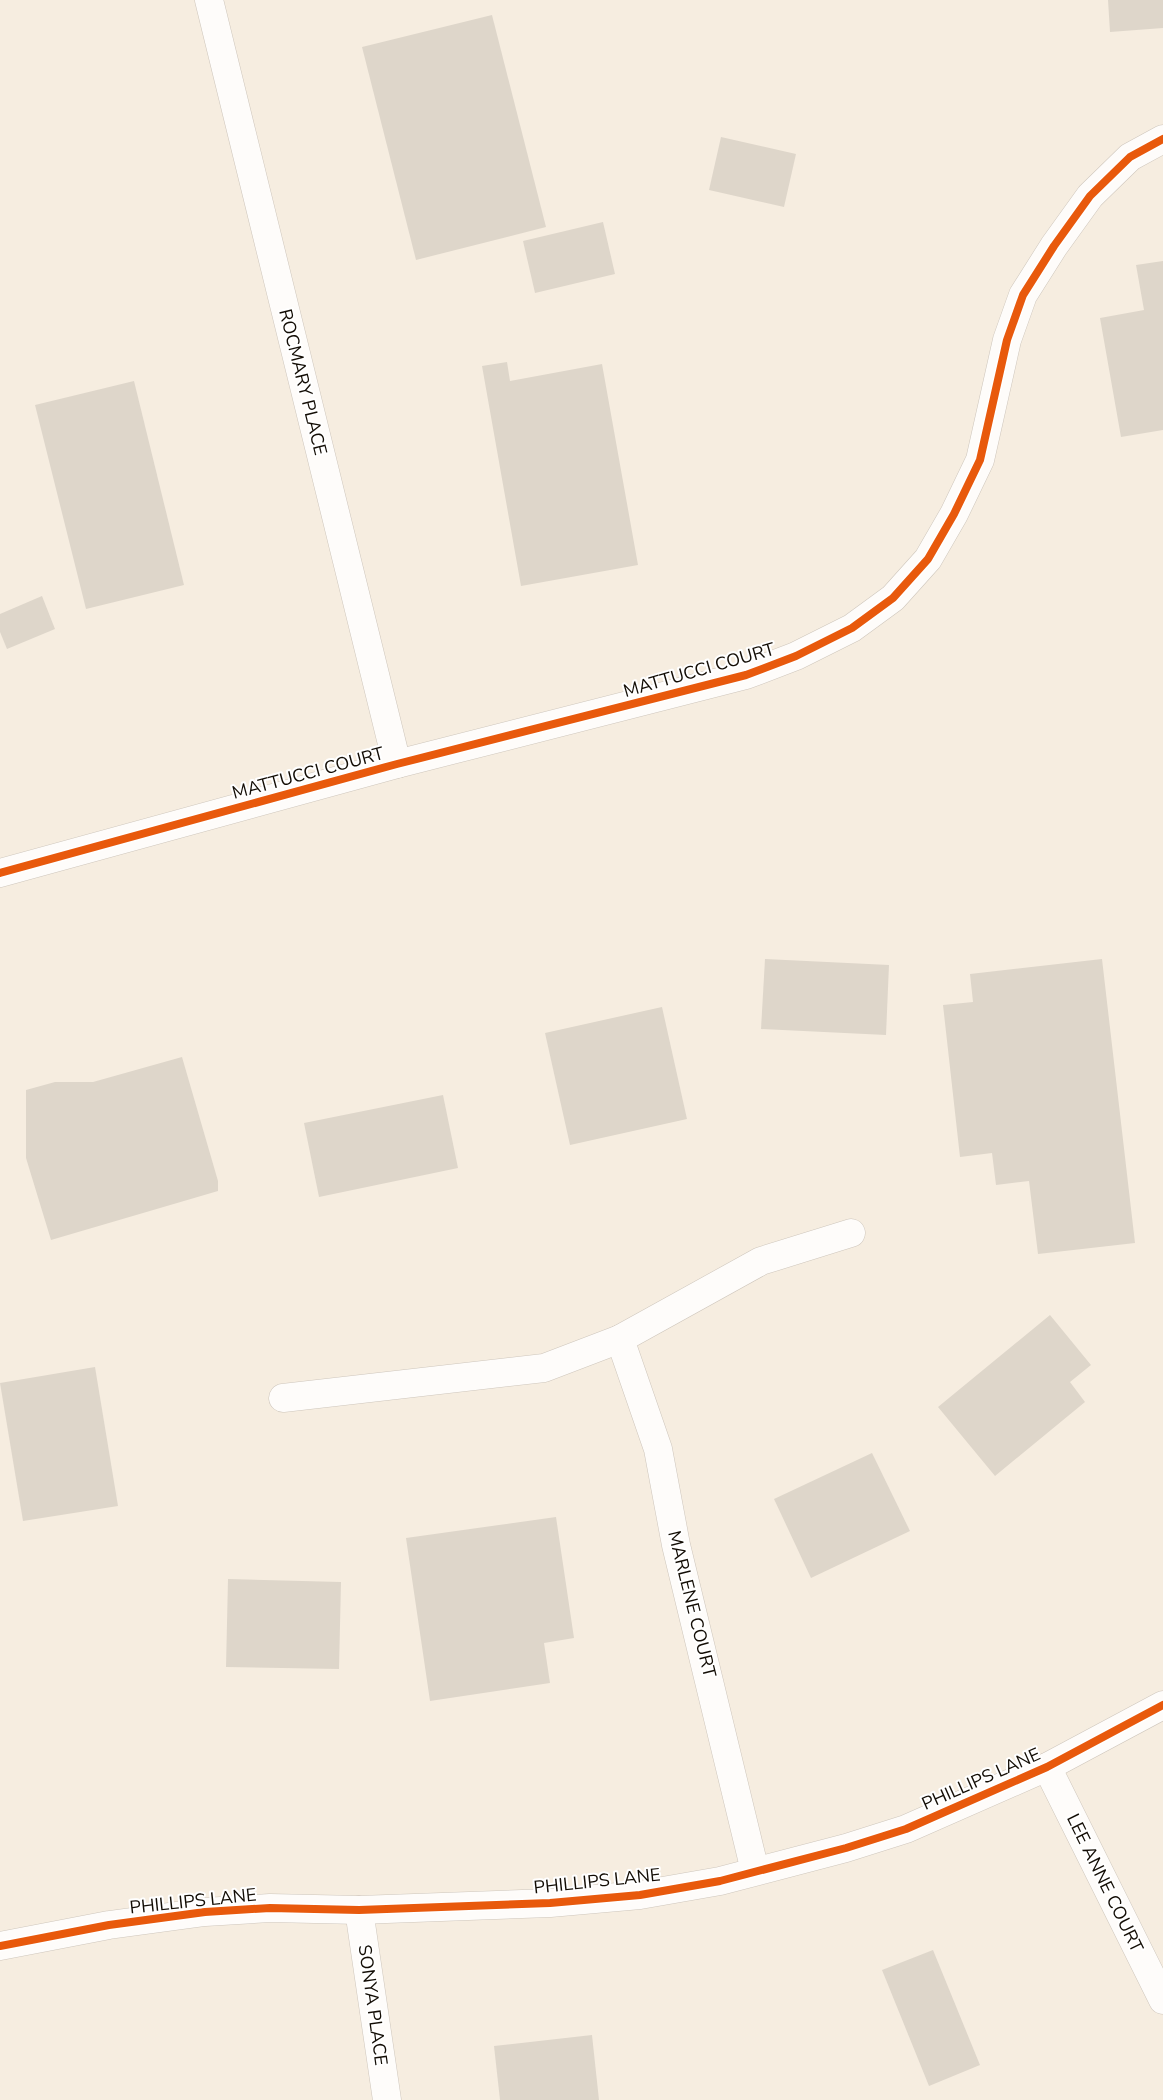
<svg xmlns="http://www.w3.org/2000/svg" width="1163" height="2100" font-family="'Nunito Sans',sans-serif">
<rect width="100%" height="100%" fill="#f6ede0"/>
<!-- building -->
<g fill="#ded6ca">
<path d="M1108 0H1163V28L1110 32Z"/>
<path d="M492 15 546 227 416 260 362 47Z"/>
<path d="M721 137 796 154 784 207 709 190Z"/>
<path d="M603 222 615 274 535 293 523 241Z"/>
<path d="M1163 261V430L1121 437 1100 318 1144 310 1136 265Z"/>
<path d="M507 362 510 381 602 364 638 565 521 586 482 366Z"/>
<path d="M134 381 184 585 86 609 35 405Z"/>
<path d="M42 596 55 629 7 649 0 632V614Z"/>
<path d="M765 959 889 965 886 1035 761 1029Z"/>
<path d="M1102 959 1135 1243 1038 1254 1029 1181 996 1185 992 1153 960 1157 943 1005 973 1002 970 974Z"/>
<path d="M662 1007 687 1119 570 1145 545 1033Z"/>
<path d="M182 1057 218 1181V1191L51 1240 26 1158V1090L55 1082H93Z"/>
<path d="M443 1095 458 1168 319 1197 304 1123Z"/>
<path d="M1050 1315 1091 1365 1070 1382 1085 1402 995 1476 938 1407Z"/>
<path d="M95 1367 118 1506 23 1521 0 1383Z"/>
<path d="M872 1453 910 1531 811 1578 774 1499Z"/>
<path d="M556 1517 574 1638 544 1643 550 1683 430 1701 406 1538Z"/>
<path d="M228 1579 341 1582 339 1669 226 1667Z"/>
<path d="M933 1950 980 2065 929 2086 882 1970Z"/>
<path d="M592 2035 599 2100H500L494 2046Z"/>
</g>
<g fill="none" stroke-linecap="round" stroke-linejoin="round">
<!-- street casing -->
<g stroke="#cec6bc" stroke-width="29">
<g id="street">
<path d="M209 0 397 764"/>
<path d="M0 873 397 764 746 675 796 656 852 628 893 598 928 559 954 514 980 460 1007 340 1023 295 1054 246 1090 196 1130 157 1163 139"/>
<path d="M620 1339 658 1449 676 1545 755 1871"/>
<path d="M283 1398 544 1368 620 1339 761 1261 851 1233"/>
<path d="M1047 1767 1163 2000"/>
<path d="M359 1910 387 2100"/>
<path d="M0 1946 109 1925 205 1912 270 1908 359 1910 550 1903 640 1895 720 1881 846 1848 906 1829 1047 1767 1163 1705"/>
</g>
</g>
<!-- street -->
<use href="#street" stroke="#fefcfa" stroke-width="28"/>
<!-- cycleway casing -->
<g stroke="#fff" stroke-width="11">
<g id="cycleway">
<path d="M0 873 397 764 746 675 796 656 852 628 893 598 928 559 954 514 980 460 1007 340 1023 295 1054 246 1090 196 1130 157 1163 139"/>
<path d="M0 1946 109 1925 205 1912 270 1908 359 1910 550 1903 640 1895 720 1881 846 1848 906 1829 1047 1767 1163 1705"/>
</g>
</g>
<!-- cycleway -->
<use href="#cycleway" stroke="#e8590c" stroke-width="8"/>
</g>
<g text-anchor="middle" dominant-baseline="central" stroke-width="4" stroke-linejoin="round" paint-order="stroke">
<!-- street labels -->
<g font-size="18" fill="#120c04" stroke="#fff">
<text transform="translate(303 382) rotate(76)">ROCMARY PLACE</text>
<text transform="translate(699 670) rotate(-16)">MATTUCCI COURT</text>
<text transform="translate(308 773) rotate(-15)">MATTUCCI COURT</text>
<text transform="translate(692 1604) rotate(76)">MARLENE COURT</text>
<text transform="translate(981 1779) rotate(-24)">PHILLIPS LANE</text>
<text transform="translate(597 1881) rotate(-6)">PHILLIPS LANE</text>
<text transform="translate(1105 1883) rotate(64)">LEE ANNE COURT</text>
<text transform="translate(193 1901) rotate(-6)">PHILLIPS LANE</text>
<text transform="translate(373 2005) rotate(82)">SONYA PLACE</text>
</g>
</g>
</svg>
